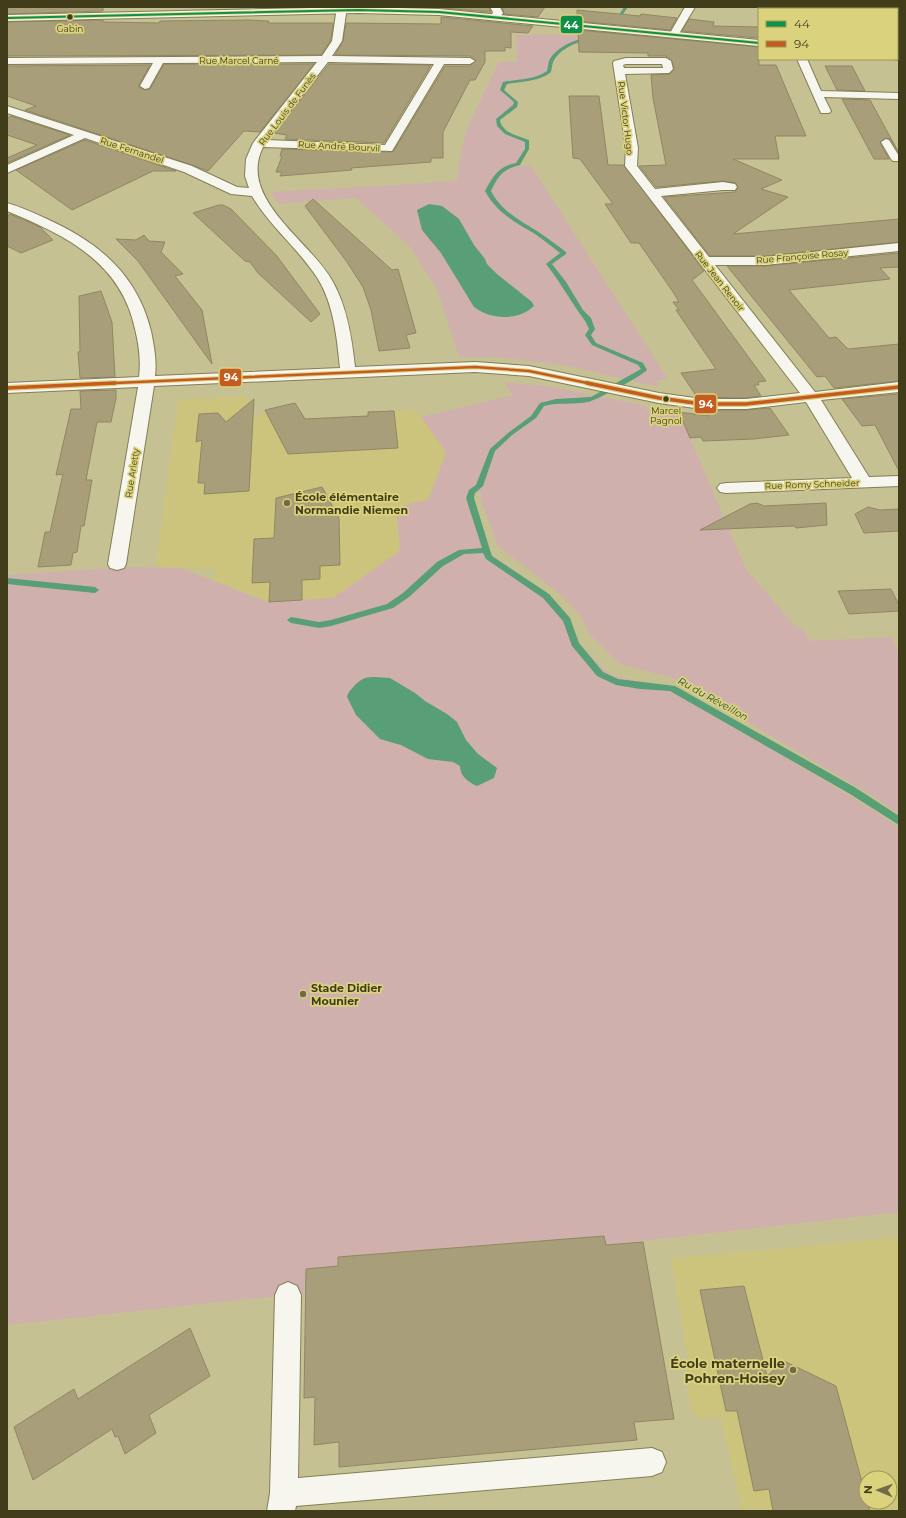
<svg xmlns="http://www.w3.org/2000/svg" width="906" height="1518" font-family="Montserrat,sans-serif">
<rect width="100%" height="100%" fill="#c6c193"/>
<!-- built -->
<g fill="#ccc47c" fill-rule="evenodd">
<path d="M245 396 255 416 289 409 297 423 318 422 319 418 335 417V421L357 416 368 415V412L416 410 446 452 429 499 397 515 400 551 333 598 268 603 213 580 215 569 156 567 178 400Z"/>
<path d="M899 1237V1511H742L721 1417 699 1419 691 1408 686 1378 688 1361 671 1259ZM866 1478H890V1502H866Z"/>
</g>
<!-- green -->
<g fill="#cfb0ac">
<path d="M585 29 613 32 565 48 552 61 551 73C539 81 521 81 506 84L504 91 518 102V105L500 120 501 126 510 133 529 141 528 150 519 164 511 166H531L668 379 656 381 659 387 568 366 498 357H459L437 289 410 247 356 198 279 204 271 192 414 184 457 180 462 146 468 126 499 62H517L516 35H572Z"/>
<path d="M504 382 554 387 646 406V410L680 415 746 569 794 625 805 631 810 641 892 637 899 654V814L871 795 673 678 620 664 590 635 581 616 560 594 498 546 480 498 482 494 471 490 467 495 469 505 476 520 482 545 488 553 510 567 566 614 572 623 578 643 600 666 614 676 660 686 700 706 870 808 899 828V1212L606 1245 604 1236 339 1257 338 1266 306 1269 305 1293 7 1325V575L126 567 180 568 268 602 333 598 400 551 397 515 393 508 429 499 446 452 421 417 513 395Z"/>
</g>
<!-- water -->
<g fill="#589e76">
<path d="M429 204 442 206 459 219 474 245 485 259 487 264 497 274 532 302 534 306C518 321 491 320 474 307L441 253 422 230 417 210Z"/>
<path d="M375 677 390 678 415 693 425 701 447 714 457 722 466 740 478 754 497 768 494 778 477 786C468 782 460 776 460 766L453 762 428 759 401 745 380 739 356 715 347 697C348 691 359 680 365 678 368 677 372 677 375 677Z"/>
</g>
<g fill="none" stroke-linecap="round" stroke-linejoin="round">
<!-- stream -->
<g fill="#589e76" fill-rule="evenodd">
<path d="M624 7H628L615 25H613Z"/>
<path d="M612 31 613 33C594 38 565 42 554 60 552 63 552 68 551 72 539 82 522 81 507 84L504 90 518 102 517 107 500 120C502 133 518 136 529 140V149L520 165C503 169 498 176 491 191 502 212 521 221 540 233 549 239 558 246 566 252V254L552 264 566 282 583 310 591 318 595 329 591 335 596 343 643 363 647 370C640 377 597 400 588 402 573 405 559 402 544 406L536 418 512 435 495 451 483 486 475 493 474 498 490 550 492 556 549 594 570 618 579 643 603 672 618 679 675 686 856 788 899 816V825L850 794 670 691 640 689 616 685 597 676 572 646 563 621 543 598 486 559 483 553 464 554 443 566 409 597 393 608 331 626 319 628 291 623 287 620 291 617 319 622 331 620 387 604 403 593 437 562 459 550 482 548 466 498 469 490 476 485 490 449 508 433 531 416 540 403 556 399 591 397 641 369 638 365 592 345 585 335 589 329C586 321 582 317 578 311 567 295 558 279 546 264L560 253C552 247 544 240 535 234 515 222 497 213 485 191 493 176 499 166 516 163L525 149V142L505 134 497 126 496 119 513 105 514 102 500 90 503 82C518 79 534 80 547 71 548 68 548 62 550 59 562 40 592 36 612 31Z"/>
<path d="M7 578 95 587 99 590 95 593 7 584Z"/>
</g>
</g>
<!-- building -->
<g fill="#a89e79" stroke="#908762">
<path d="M7 7H103V11L7 14Z"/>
<path d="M442 7H489L491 12 442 8Z"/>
<path d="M502 7H545L538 17 504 14Z"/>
<path d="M577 10 640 16 641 14 677 18 670 30 577 21Z"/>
<path d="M441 17 533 26 528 33 511 32V48L505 47V51H485V62L475 80H470L443 132V158H431V162L351 168 352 170 280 176 282 172H276L282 156H280L282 149 393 152 445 66H470L476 60 470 56 335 55 343 41 346 23 441 24Z"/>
<path d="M689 19 714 22 713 26 759 27V38L682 31Z"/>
<path d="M103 20V22L159 23 160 21 248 20 269 21 268 23H333L331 40 321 55 7 56V22Z"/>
<path d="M578 30 759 47V65H776L806 136H775L779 159H733L782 180 761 189 788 197 733 234 899 219V242L765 256H710L664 197 735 192 738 188 736 183 723 181 656 187 639 166 666 165 653 98 651 75 670 74 674 69 672 61 666 56H648V53L579 52Z"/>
<path d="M164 64H314L260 132 244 131 208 171 192 165 25 110 36 106 7 96V66L150 65 139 85V87L145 90 150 89Z"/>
<path d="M329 64 431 65 384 143 285 139 287 135 274 133Z"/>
<path d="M825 66H852L865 91 837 90Z"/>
<path d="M569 96H599L608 165H624L704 271 692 280 766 381 758 382 759 385H754L761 396 746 398 697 397 681 373 716 369 676 310H679L673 302H679L673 292 639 243H631L605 204H613L580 159 573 158Z"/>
<path d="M842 99 870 100 899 153 890 139 885 138 880 143 889 159H874Z"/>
<path d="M11 116 70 135 7 163V158L37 145 7 135V118Z"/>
<path d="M85 140 176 171H153L72 210 16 170Z"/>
<path d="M313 199 392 270 398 269 416 333 406 335 410 348 379 351 371 310 363 287 347 262 305 206Z"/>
<path d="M219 205H223L231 209 276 255 320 314 311 322 258 273 250 262 245 261 193 213Z"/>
<path d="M10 214 40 227 53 240 21 253 7 246V216Z"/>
<path d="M144 235 149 241 165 242 161 252 183 274 175 276 202 310 212 364 138 261 116 239 136 240Z"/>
<path d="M899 253V267L880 268 890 279 789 290 829 338 836 337 848 349 899 344V381L834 388 825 376 817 377 727 266H765Z"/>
<path d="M101 291 112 322 115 377 80 378 78 352H80L79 296Z"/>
<path d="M116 390V398L111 422H97L86 480H92L84 526H81L77 552 73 553 71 565 38 567 45 532H50L63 474 56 475 71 409H81L80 391Z"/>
<path d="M899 394V471L875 425 862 426 842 399Z"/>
<path d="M254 399 249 491 204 494 205 483H198L202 440 196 442 199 414 218 413 226 422Z"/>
<path d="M295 403 305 419 368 416V412L394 411 398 448 288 454 265 410Z"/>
<path d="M770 408 789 435 754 439 703 441 701 437 690 438 679 412 709 416 705 410H746Z"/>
<path d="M322 487 339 518 340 565 320 566V579L302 580V600L269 602 270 582 252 583 254 539 274 538 276 498Z"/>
<path d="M757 503 764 506 826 503 827 525 796 528 795 526 700 530 750 504Z"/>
<path d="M868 507 880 510 899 509V531L864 533 855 514Z"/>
<path d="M891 589 899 605V611L849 614 838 591Z"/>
<path d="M604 1236 606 1245 643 1242 674 1419 634 1422 637 1440 339 1467V1442L314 1445 315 1397 304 1398 306 1269 338 1266V1257Z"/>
<path d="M744 1286 767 1376 784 1361 836 1386 866 1497V1502H867L870 1511H773L769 1489 754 1491 737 1411H726L700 1290Z"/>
<path d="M190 1328 210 1376 149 1415 156 1433 125 1454 118 1436 115 1437 112 1429 33 1480 14 1427 74 1389 78 1399Z"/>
</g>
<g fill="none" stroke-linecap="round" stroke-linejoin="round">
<!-- service casing -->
<g stroke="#827e56" stroke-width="2">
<g id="service">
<path d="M886 139 889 140 899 156V161H893L891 159 881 142Z"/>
<path d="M288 1282 297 1286 301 1295 298 1478 652 1448 662 1452 666 1462 662 1472 652 1476 296 1506 295 1511H267L270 1493 275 1295 279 1286Z"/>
</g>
</g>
<!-- minor casing -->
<g stroke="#827e56" stroke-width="2">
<g id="minor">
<path d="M337 7H347L342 41 332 56 470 58 475 61 470 64H444L392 151 263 147C237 199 311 241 333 282 347 307 352 338 355 367L475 362 529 366 659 393 702 399H746L800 393 625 166 626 148 613 63 614 61 626 58H666L671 61 673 69 669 73 625 74 638 148 637 166 655 189 723 182 735 184 737 187 735 190H723L661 196 709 257H765L899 243V251L765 265H715L815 392 899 382V392L821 400 869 477 899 476V486L726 493 720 492 717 488 720 484 726 483 852 478 806 402 746 409H702L659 403 529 376 475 372 154 386 126 564 124 568 117 570 110 568 108 564 138 387 7 393V383L139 377C141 360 139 345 135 329 121 262 65 235 7 211V203C21 207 34 213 47 219 98 242 137 274 151 331 154 346 157 361 155 376L340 368C337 339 334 305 318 279 299 249 270 227 252 196L231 194 184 172 85 138 7 173V165L74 135 7 113V106L192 166 237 187 249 188 245 176 246 159 253 143 317 62 163 63 149 88 145 89 140 86 153 63 7 64V58L322 56 332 41ZM328 62 434 64 385 145 267 140ZM626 64H662L663 68H624L623 65Z"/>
<path d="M490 7H500L503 13 499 19H493L491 17 493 12Z"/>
<path d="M685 7H695L677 37H671L669 35Z"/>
<path d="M797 59H807L821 91 899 93V99L824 97 831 111 829 113H821Z"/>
</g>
</g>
<!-- tertiary casing -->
<g stroke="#827e56" stroke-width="2">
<g id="tertiary">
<path d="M358 7 439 9 759 40V46L439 15 358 13 7 21V15Z"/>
<path d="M897 54H899V60L893 59H897Z"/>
</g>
</g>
<!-- primary casing -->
<g stroke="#827e56" stroke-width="2">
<path id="primary" d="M874 7H886L888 9H876Z"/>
</g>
<!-- service -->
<use href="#service" fill="#f6f6ef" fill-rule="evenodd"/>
<!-- minor -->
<use href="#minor" fill="#f6f6ef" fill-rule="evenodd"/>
<!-- tertiary -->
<use href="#tertiary" fill="#f6f6ef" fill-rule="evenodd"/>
<!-- primary -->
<use href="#primary" fill="#f6f6ef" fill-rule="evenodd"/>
<!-- bus-1 casing -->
<g stroke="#dbd27e" stroke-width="3.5">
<path id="bus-1" d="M7 18 358 10 439 12 759 43"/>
</g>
<!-- bus-2-far1 casing -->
<g stroke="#dbd27e" stroke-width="4.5">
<path id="bus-2-far1" d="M93 384 475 367 529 371 592 384"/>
</g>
<!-- bus-2 casing -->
<g stroke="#dbd27e" stroke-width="6">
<g id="bus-2">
<path d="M587 383 659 398 702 404H746L899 387"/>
<path d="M7 388 115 383"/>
</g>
</g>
<!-- bus-1 -->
<use href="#bus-1" stroke="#0d9146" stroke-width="2"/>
<!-- bus-2-far1 -->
<use href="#bus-2-far1" stroke="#c65b20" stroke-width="2.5"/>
<!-- bus-2 -->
<use href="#bus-2" stroke="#c65b20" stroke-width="3.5"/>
</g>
<!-- markers -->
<g fill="#413d1a" stroke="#dbd27e" stroke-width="1.5">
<circle cx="70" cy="17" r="3.5"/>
<circle cx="666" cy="399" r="3.5"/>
</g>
<g fill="#706b44" stroke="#dbd27e" stroke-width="1.5">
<circle cx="287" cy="503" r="4"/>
<circle cx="303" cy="994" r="4"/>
<circle cx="793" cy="1370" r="4"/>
</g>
<g text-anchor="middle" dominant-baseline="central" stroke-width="3.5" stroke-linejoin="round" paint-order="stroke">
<!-- far-bus labels -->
<g font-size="9" fill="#413d1a" stroke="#dbd27e">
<text x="70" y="28">Gabin</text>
<text x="666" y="410">Marcel<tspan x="666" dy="10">Pagnol</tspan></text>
</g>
<!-- far-street labels -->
<g font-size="9" fill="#413d1a" stroke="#dbd27e">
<text x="239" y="60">Rue Marcel Carné</text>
<text transform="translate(287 109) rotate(-53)">Rue Louis de Funès</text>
<text transform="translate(626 118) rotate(83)">Rue Victor Hugo</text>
<text transform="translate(339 146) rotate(3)">Rue André Bourvil</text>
<text transform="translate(132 150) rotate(18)">Rue Fernandel</text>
<text transform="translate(802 256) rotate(-5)">Rue Françoise Rosay</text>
<text transform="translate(720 281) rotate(52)">Rue Jean Renoir</text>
<text transform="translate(132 473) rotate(-81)">Rue Arletty</text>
<text transform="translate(812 484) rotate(-2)">Rue Romy Schneider</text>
</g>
<!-- far-water labels -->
<g font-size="10" font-style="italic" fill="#214b39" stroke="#dbd27e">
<text transform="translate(713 699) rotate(29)">Ru du Réveillon</text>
</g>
<!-- poi labels -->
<g font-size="11" font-weight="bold" fill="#413d1a" stroke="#dbd27e" text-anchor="start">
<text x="295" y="497">École élémentaire<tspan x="295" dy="13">Normandie Niemen</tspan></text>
<text x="311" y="988">Stade Didier<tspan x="311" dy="13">Mounier</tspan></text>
</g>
<!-- near-poi labels -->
<g font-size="13" font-weight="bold" fill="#413d1a" stroke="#dbd27e" text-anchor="end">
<text x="785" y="1363">École maternelle<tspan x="785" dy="15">Pohren-Hoisey</tspan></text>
</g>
</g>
<g stroke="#dbd27e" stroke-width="1.5">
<rect x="560" y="15" width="23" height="19" rx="4" fill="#0d9146"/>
<rect x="219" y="368" width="23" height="19" rx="4" fill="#c65b20"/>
<rect x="694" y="394" width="23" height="20" rx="4" fill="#c65b20"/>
</g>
<g font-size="11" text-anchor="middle" font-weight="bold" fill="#fff">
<text x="571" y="29">44</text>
<text x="231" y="381">94</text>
<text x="706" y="408">94</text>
</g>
<!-- border -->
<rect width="906" height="1518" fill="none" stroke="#413d1a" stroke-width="16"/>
<!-- legend -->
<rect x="758" y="8" width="140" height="52" fill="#dbd27e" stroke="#9d9656"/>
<rect x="766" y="21" width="20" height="6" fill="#0d9146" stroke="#9d9656"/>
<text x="794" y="28" font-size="12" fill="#413d1a">44</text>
<rect x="766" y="41" width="20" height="6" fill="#c65b20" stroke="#9d9656"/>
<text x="794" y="48" font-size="12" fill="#413d1a">94</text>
<!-- north arrow -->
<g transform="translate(878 1490) rotate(272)"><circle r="19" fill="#dbd27e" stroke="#9d9656"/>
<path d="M0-3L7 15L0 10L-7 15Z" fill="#706b44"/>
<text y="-6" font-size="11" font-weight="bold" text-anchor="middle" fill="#413d1a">N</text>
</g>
</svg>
